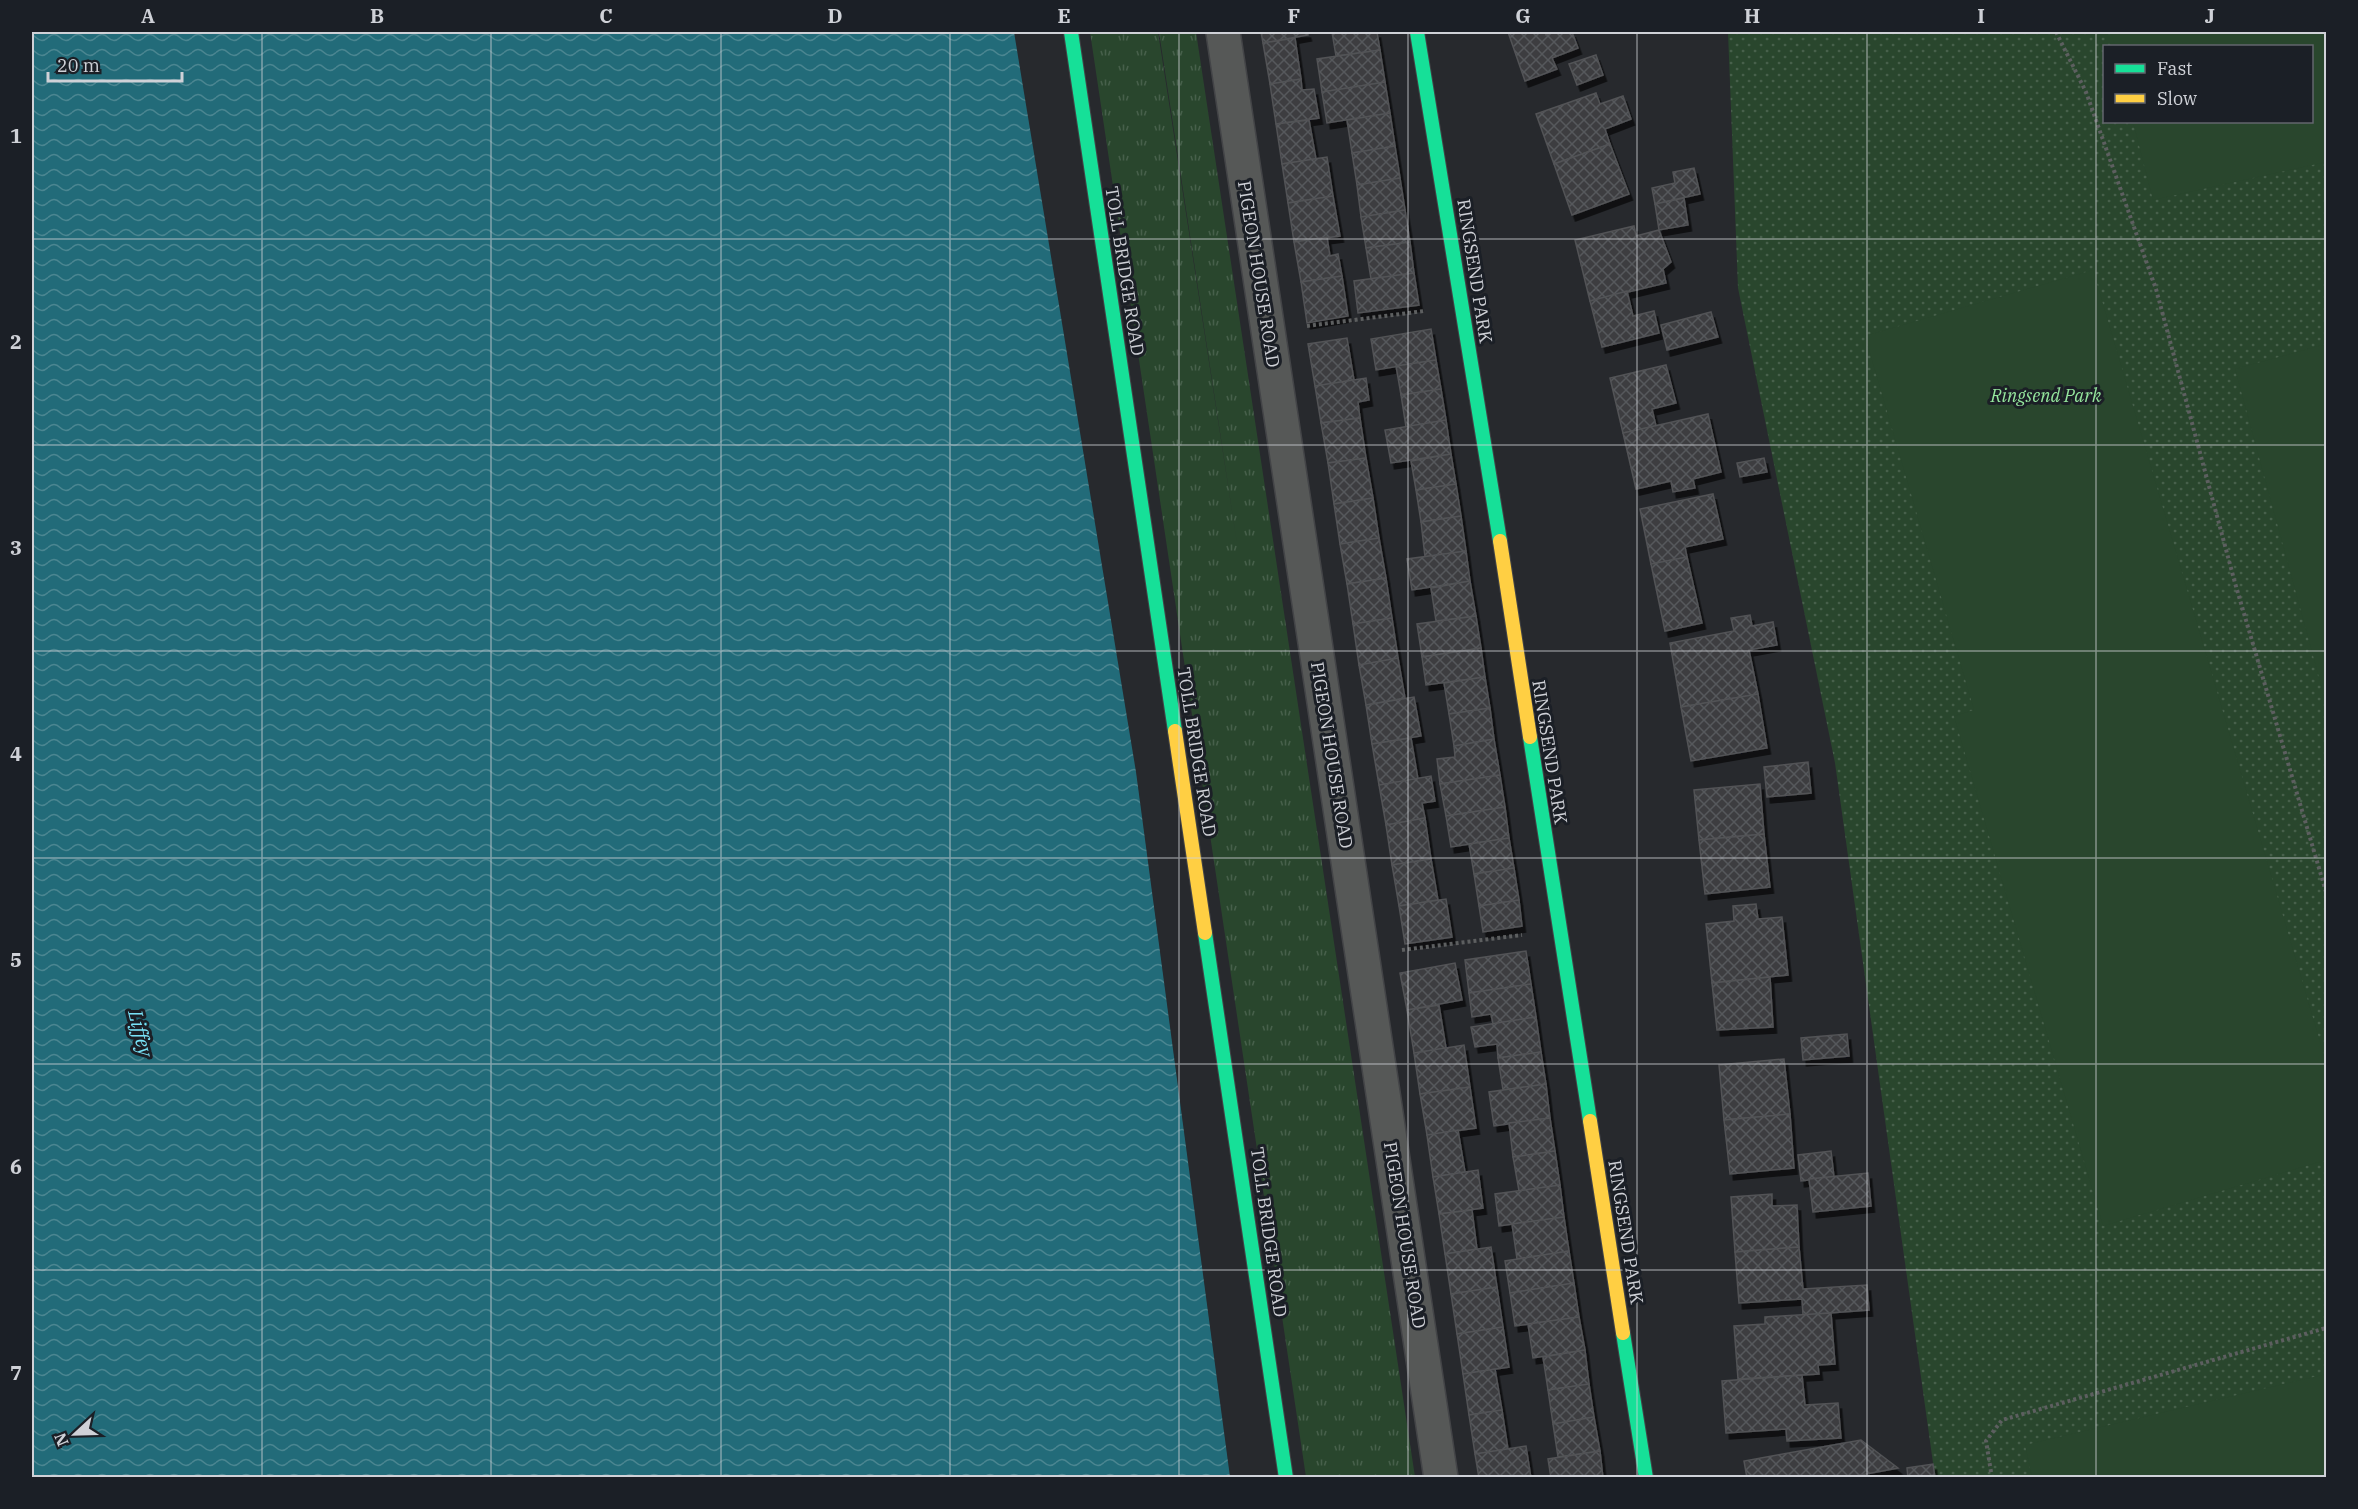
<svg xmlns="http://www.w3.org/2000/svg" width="2358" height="1509" font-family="'IBM Plex Serif',serif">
<defs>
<pattern id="grass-tufts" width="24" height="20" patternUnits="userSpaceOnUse" patternTransform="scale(1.5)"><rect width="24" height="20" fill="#29462d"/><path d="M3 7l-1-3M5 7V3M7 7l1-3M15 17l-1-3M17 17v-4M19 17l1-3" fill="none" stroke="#47604b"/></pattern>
<pattern id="park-dots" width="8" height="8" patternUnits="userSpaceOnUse" patternTransform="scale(1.5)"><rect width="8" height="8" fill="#29462d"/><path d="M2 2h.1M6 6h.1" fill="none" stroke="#47604b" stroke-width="1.8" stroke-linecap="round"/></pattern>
<pattern id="water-waves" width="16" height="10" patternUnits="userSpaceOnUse" patternTransform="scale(1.5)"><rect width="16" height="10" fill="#226b79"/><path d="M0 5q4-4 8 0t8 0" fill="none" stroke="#4b8691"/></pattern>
<pattern id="building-cross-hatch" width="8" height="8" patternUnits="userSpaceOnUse" patternTransform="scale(1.5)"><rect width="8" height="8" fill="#3c3e41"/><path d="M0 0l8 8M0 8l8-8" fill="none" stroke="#57595c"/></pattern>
<filter id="shadow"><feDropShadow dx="3.5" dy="6" stdDeviation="0" flood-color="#0009"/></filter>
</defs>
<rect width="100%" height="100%" fill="#27292d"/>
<!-- grass -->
<path fill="url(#grass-tufts)" d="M1090 32H1158L1238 550 1159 32H1196L1415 1477H1306Z"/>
<!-- park -->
<path fill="url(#park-dots)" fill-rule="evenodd" d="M1728 32H2326V1477H1935L1835 763 1738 288ZM2104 46H2312V122H2104Z"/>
<!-- pitch -->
<g fill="#29462d">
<path d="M2111 32H2326V162L2153 200 2133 122H2312V46H2115Z"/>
<path d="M2093 270 2326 1062V1160L2103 1226 1954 716 1974 710 1865 336Z"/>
<path d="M2326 344V703L2235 369Z"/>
<path d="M2326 1374V1477H2032L2025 1445Z"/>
</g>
<!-- water -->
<path fill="url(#water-waves)" d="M32 32H1014L1136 772 1230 1477H32Z"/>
<!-- building -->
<g fill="url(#building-cross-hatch)" stroke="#525356" stroke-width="1.5" filter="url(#shadow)">
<path d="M1261 32H1307L1308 35 1263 43Z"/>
<path d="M1332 32H1377L1380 50 1336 56Z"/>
<path d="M1508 32H1545L1546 35 1554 32H1572L1578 48 1552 58 1557 69 1525 81Z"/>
<path d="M1295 38 1301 79 1270 84 1263 43Z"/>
<path d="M1380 50 1385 82 1322 92 1317 59Z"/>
<path d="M1596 55 1603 75 1577 85 1569 64Z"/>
<path d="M1301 79 1302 90 1314 89 1319 118 1276 124 1270 84Z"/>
<path d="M1385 82 1390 113 1327 123 1322 92Z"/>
<path d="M1596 93 1600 104 1623 96 1631 119 1605 129 1610 144 1554 164 1536 114Z"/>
<path d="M1390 113 1395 146 1352 153 1347 120Z"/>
<path d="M1309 120 1316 159 1282 164 1276 124Z"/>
<path d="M1610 144 1629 194 1572 215 1554 164Z"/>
<path d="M1395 146 1400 178 1357 185 1352 153Z"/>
<path d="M1327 157 1333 196 1288 203 1282 164Z"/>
<path d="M1694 168 1700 194 1655 204 1652 188 1675 183 1673 172Z"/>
<path d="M1400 178 1405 210 1361 217 1357 185Z"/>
<path d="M1333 196 1340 236 1294 242 1288 203Z"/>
<path d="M1684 198 1688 225 1659 230 1655 204Z"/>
<path d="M1405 210 1410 242 1366 248 1361 217Z"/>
<path d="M1634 226 1636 236 1659 230 1671 262 1663 269 1666 283 1590 301 1575 240Z"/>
<path d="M1327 237 1330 256 1338 254 1342 276 1301 282 1294 242Z"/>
<path d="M1410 242 1414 273 1371 279 1366 248Z"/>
<path d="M1414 273 1419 305 1358 313 1354 281Z"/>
<path d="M1342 276 1348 316 1307 323 1301 282Z"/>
<path d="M1627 291 1633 316 1654 311 1659 333 1602 347 1590 301Z"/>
<path d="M1711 312 1718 337 1667 350 1661 325Z"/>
<path d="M1431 329 1436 360 1376 370 1371 339Z"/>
<path d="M1347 338 1354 380 1315 386 1308 344Z"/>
<path d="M1436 360 1441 389 1401 395 1396 366Z"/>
<path d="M1666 365 1676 403 1652 409 1656 426 1623 433 1610 378Z"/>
<path d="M1366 378 1369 400 1358 402 1360 418 1321 423 1315 386Z"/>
<path d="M1441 389 1446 420 1406 427 1401 395Z"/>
<path d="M1708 414 1721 472 1693 479 1695 488 1673 492 1671 481 1636 489 1623 433Z"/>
<path d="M1360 418 1366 458 1328 463 1321 423Z"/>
<path d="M1446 420 1451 454 1391 463 1385 430Z"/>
<path d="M1451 454 1456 484 1416 490 1411 461Z"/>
<path d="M1366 458 1373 498 1334 504 1328 463Z"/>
<path d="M1764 458 1767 472 1740 477 1737 463Z"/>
<path d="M1456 484 1461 516 1421 522 1416 490Z"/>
<path d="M1713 494 1723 539 1685 547 1687 557 1651 564 1640 509Z"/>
<path d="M1373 498 1379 538 1340 544 1334 504Z"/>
<path d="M1461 516 1466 551 1425 557 1421 522Z"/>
<path d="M1379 538 1386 578 1347 584 1340 544Z"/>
<path d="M1466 551 1470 581 1412 590 1407 559Z"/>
<path d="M1687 557 1702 623 1665 631 1651 564Z"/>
<path d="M1386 578 1392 618 1353 624 1347 584Z"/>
<path d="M1470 581 1476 616 1436 621 1431 588Z"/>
<path d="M1750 615 1752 626 1773 622 1777 645 1749 650 1758 694 1681 707 1670 643 1734 631 1731 618Z"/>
<path d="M1476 616 1481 648 1422 657 1417 624Z"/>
<path d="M1392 618 1398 658 1359 665 1353 624Z"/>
<path d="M1481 648 1485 677 1426 685 1422 657Z"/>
<path d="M1398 658 1405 698 1366 705 1359 665Z"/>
<path d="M1485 677 1490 708 1449 714 1444 683Z"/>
<path d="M1758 694 1767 748 1691 761 1681 707Z"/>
<path d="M1414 697 1421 736 1372 744 1366 705Z"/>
<path d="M1490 708 1494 739 1454 746 1449 714Z"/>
<path d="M1411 738 1418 779 1379 785 1372 744Z"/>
<path d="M1494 739 1500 775 1440 784 1437 759 1455 757 1454 746Z"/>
<path d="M1808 762 1811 793 1767 797 1764 767Z"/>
<path d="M1500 775 1505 807 1446 816 1440 784Z"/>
<path d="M1431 776 1435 801 1422 803 1425 818 1386 825 1379 785Z"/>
<path d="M1760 784 1764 834 1699 840 1694 790Z"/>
<path d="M1505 807 1509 838 1451 847 1446 816Z"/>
<path d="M1425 818 1431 859 1392 865 1386 825Z"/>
<path d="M1764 834 1770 887 1705 894 1699 840Z"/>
<path d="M1509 838 1514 868 1474 874 1469 844Z"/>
<path d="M1431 859 1438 900 1399 906 1392 865Z"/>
<path d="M1514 868 1519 900 1479 906 1474 874Z"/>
<path d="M1446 899 1452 937 1405 944 1399 906Z"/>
<path d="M1519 900 1522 926 1483 932 1479 906Z"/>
<path d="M1756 904 1758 919 1782 917 1788 975 1712 983 1706 924 1734 921 1733 906Z"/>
<path d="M1526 951 1531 984 1469 993 1465 960Z"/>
<path d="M1455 963 1462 1000 1407 1010 1400 973Z"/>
<path d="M1770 977 1773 1027 1717 1030 1712 983Z"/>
<path d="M1531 984 1536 1017 1493 1024 1491 1014 1472 1017 1469 993Z"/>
<path d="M1439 1005 1446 1048 1414 1053 1407 1010Z"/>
<path d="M1536 1017 1541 1052 1498 1058 1497 1044 1475 1047 1471 1027Z"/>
<path d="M1847 1034 1849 1056 1803 1060 1801 1038Z"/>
<path d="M1464 1045 1470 1087 1420 1094 1414 1053Z"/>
<path d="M1541 1052 1546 1084 1503 1090 1498 1058Z"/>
<path d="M1784 1059 1790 1114 1724 1120 1719 1065Z"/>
<path d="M1546 1084 1550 1118 1494 1126 1489 1092Z"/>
<path d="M1470 1087 1476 1128 1427 1135 1420 1094Z"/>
<path d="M1790 1114 1794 1168 1730 1174 1724 1120Z"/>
<path d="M1550 1118 1555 1151 1513 1157 1509 1123Z"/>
<path d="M1458 1130 1465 1172 1433 1177 1427 1135Z"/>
<path d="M1555 1151 1560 1185 1519 1191 1513 1157Z"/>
<path d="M1831 1151 1834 1177 1801 1181 1798 1155Z"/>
<path d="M1478 1170 1483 1208 1439 1214 1433 1177Z"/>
<path d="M1868 1173 1871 1206 1813 1212 1809 1179Z"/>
<path d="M1560 1185 1564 1217 1499 1226 1495 1194Z"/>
<path d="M1772 1194V1206L1797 1205 1799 1247 1735 1252 1731 1197Z"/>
<path d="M1472 1210 1477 1249 1445 1254 1439 1214Z"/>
<path d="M1564 1217 1569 1251 1517 1259 1512 1224Z"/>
<path d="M1491 1247 1497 1287 1451 1294 1445 1254Z"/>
<path d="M1799 1247 1803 1289 1867 1285 1869 1310 1803 1315 1802 1299 1739 1303 1735 1252Z"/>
<path d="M1569 1251 1574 1283 1510 1293 1505 1261Z"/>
<path d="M1574 1283 1579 1317 1515 1326 1510 1293Z"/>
<path d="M1497 1287 1503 1327 1457 1334 1451 1294Z"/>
<path d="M1831 1313 1835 1364 1818 1365 1819 1374 1738 1379 1734 1326 1765 1324V1317Z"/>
<path d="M1579 1317 1585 1350 1533 1358 1528 1324Z"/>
<path d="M1503 1327 1509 1367 1463 1374 1457 1334Z"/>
<path d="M1585 1350 1589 1384 1548 1390 1543 1357Z"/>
<path d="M1495 1369 1502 1410 1469 1415 1463 1374Z"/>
<path d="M1802 1375 1805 1405 1838 1403 1841 1438 1787 1441 1786 1429 1726 1433 1722 1381Z"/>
<path d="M1589 1384 1594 1417 1553 1424 1548 1390Z"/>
<path d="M1502 1410 1508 1449 1475 1454 1469 1415Z"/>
<path d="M1594 1417 1600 1451 1558 1457 1553 1424Z"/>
<path d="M1861 1440 1898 1468 1845 1478H1747L1744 1461Z"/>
<path d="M1526 1446 1531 1478H1479L1475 1454Z"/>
<path d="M1600 1451 1603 1478H1551L1548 1459Z"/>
<path d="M1933 1464 1935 1478H1908L1907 1468Z"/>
</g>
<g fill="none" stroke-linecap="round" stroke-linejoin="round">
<!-- street casing -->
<g stroke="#434447" stroke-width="36">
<path id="street" d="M1223 32 1441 1478"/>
</g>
<!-- fast casing -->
<g stroke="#434447" stroke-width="16">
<g id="fast">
<path d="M1071 32 1175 731"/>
<path d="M1417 32 1500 541"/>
<path d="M1530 737 1590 1121"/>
<path d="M1205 933 1286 1478"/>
<path d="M1623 1333 1646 1478"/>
</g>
</g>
<!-- slow casing -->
<g stroke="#434447" stroke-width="16">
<g id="slow">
<path d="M1500 541 1530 737"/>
<path d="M1175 731 1205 933"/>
<path d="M1590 1121 1623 1333"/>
</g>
</g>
<!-- path -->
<g stroke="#5d5f60" stroke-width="4" stroke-dasharray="3 3" stroke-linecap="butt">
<path d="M2056 32 2086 92 2156 289 2235 583 2326 892"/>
<path d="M1307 326 1424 311"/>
<path d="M1402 950 1522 935"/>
<path d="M1992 1478 1986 1441 2002 1420 2326 1328"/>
</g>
<!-- street -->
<use href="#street" stroke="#565857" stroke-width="33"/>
<!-- fast -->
<use href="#fast" stroke="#16e098" stroke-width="14"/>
<!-- slow -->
<use href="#slow" stroke="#ffcf43" stroke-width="14"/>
</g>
<!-- grid -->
<path fill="none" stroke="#cfd1d7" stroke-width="1.5" stroke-opacity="0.55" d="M262 32V1478M491 32V1478M721 32V1478M950 32V1478M1179 32V1478M1408 32V1478M1637 32V1478M1867 32V1478M2096 32V1478M32 239H2326M32 445H2326M32 651H2326M32 858H2326M32 1064H2326M32 1270H2326"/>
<g text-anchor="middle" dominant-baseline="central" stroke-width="6" stroke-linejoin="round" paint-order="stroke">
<!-- street labels -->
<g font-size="18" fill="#cfd1d7" stroke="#1b1f26">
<text transform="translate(1125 271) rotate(81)">TOLL BRIDGE ROAD</text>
<text transform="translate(1475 271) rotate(81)">RINGSEND PARK</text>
<text transform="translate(1259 274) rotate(81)">PIGEON HOUSE ROAD</text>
<text transform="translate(1197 752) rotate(81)">TOLL BRIDGE ROAD</text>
<text transform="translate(1550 752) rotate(81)">RINGSEND PARK</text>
<text transform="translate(1332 755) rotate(81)">PIGEON HOUSE ROAD</text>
<text transform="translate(1269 1232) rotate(82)">TOLL BRIDGE ROAD</text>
<text transform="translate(1626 1232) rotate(81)">RINGSEND PARK</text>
<text transform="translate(1405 1235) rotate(81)">PIGEON HOUSE ROAD</text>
</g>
<!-- park labels -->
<g font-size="18" font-style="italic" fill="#95e69d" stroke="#1b1f26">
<text x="2046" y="395">Ringsend Park</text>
</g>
<!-- water labels -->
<g font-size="20" font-style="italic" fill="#79e3f8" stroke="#1b1f26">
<text transform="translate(141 1033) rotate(76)">Liffey</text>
</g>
</g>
<!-- border -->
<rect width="2358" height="1509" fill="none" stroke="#1b1f26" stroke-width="66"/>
<!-- legend -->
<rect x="2103" y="45" width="210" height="78" fill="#1b1f26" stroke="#63666d" stroke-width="1.5"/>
<rect x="2115" y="64" width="30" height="9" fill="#16e098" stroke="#63666d" stroke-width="1.5"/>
<text x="2157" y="75" font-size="18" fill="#cfd1d7">Fast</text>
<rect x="2115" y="94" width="30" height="9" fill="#ffcf43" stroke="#63666d" stroke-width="1.5"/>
<text x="2157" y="105" font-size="18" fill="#cfd1d7">Slow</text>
<!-- north arrow -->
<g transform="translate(75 1434) rotate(248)" stroke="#1b1f26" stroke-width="4.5" paint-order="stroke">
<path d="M0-4.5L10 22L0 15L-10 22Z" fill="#cfd1d7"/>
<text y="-9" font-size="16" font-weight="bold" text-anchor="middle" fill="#cfd1d7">N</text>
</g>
<!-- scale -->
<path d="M48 72v9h134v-9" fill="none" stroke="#cfd1d7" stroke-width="3"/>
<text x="57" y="72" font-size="18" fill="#cfd1d7" stroke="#1b1f26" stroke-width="4.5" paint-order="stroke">20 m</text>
<rect x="33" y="33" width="2292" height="1443" fill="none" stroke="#cfd1d7" stroke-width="2"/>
<g font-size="20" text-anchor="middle" font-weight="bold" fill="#cfd1d7">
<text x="148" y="23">A</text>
<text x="377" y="23">B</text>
<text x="606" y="23">C</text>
<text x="835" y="23">D</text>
<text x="1064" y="23">E</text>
<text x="1294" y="23">F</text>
<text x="1523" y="23">G</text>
<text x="1752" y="23">H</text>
<text x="1981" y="23">I</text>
<text x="2210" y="23">J</text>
<text x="16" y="143">1</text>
<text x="16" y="349">2</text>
<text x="16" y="555">3</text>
<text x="16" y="761">4</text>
<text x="16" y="967">5</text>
<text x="16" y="1174">6</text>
<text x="16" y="1380">7</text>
</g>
</svg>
